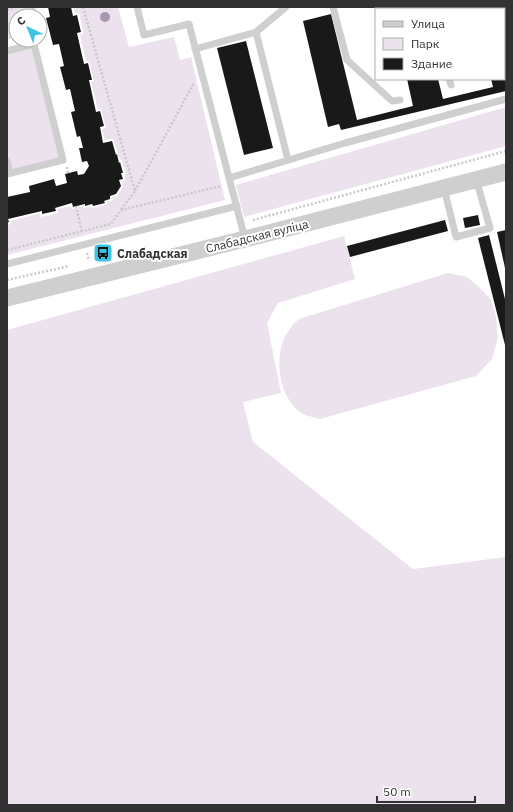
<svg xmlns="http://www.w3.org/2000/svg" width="513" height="812" font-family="'IBM Plex Sans',sans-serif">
<rect width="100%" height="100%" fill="#fff"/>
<!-- green -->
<g fill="#ebe2ee">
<path d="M7 7H40L36 9 33 16H16V37L7 40Z"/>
<path d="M73 7H118L129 47 174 37 180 60 191 57 225 200 7 255V225L11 224 10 221 40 213 41 217 58 213 57 209 70 206 72 209 84 206V208L91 206 92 208 107 204 106 202 113 200 112 197 117 196 123 187 122 182 125 181 124 175 126 174 122 160H120L113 139 105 140 102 129 106 128 101 109H98L91 82 94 81 89 61H86L80 35 84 33 79 13H75Z"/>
<path d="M34 44 63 160 7 174V51Z"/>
<path d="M506 107V146L244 217 236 185Z"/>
<path d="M344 236 355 279 278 303 267 323 281 393 243 402 253 442 413 569 506 557V805H7V330Z"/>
<path d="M448 273 467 277 480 288 491 300 496 316 498 338 492 359 476 376 320 419C314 417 305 416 300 412 280 397 275 364 283 341 287 332 292 325 299 319Z"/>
</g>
<!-- building -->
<g fill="#191919">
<path d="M48 7H71L73 16 77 15 81 32 77 33 84 64 88 63 92 80H89L96 112 100 111 104 126 100 127 103 143 112 141 116 155 117 154 119 163 120 162 123 173H121L123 179 119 180 121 186 116 194 110 196V199L104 201 105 203 93 206 92 204 85 206V204L73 207 72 203 55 208 56 211 42 214V211L8 219 9 222 7 223V197L30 192 29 186 54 179 56 186 67 183 65 174 77 171 78 175 84 174 89 166 87 161 82 162 79 148H83L80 136 77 137 71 112 75 111 70 89 66 90 60 67 64 66 59 44 53 45 46 18 50 17Z"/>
<rect x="390" y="7" width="31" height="2"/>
<path d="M445 7H472V8L466 9H445Z"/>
<path d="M331 14 357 120 413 106 407 79H438L443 99 493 87 491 79H504V53H506V91L341 130 339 124 328 127 303 21Z"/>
<path d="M246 41 273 148 244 155 217 48Z"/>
<path d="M478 215 480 225 465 228 463 218Z"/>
<path d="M445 220 448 231 350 257 347 246Z"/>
<path d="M506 230V268H505L497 232Z"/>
<path d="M489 235 506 303V349L478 238Z"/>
</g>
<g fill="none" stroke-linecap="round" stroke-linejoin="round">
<!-- path -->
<g stroke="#c9c9c9" stroke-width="2.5" stroke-dasharray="2 2" stroke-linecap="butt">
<path d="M83 7 135 191 121 210"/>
<path d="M7 10 17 7"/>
<path d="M29 16 34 7"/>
<path d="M67 167 68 173"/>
<path d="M135 191 194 83"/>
<path d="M76 206 82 233"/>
<path d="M253 220 506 151"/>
<path d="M7 250 111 224 121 210 221 186"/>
<path d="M87 253 89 261"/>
<path d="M7 280 69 266"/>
</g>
<!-- service -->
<g stroke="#cfcfcf" stroke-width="7">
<path d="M137 7 144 35 189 24 245 239"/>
<path d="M286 7 256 32 288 160"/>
<path d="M333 7 347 60 392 101 400 100"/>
<path d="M431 7 432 9"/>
<path d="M195 49 256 32"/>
<path d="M7 51 34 44 63 160 7 174"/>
<path d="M449 79 451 85"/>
<path d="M7 161 10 173"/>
<path d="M229 178 345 143 506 99"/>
<path d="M444 188 456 237 490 228 476 179"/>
<path d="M7 264 237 206"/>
</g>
<!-- tertiary -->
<path stroke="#cfcfcf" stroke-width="17" d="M7 298 245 239 506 172"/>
</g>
<!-- trees -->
<circle fill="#aa96af" cx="105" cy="17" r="5"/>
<!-- icons -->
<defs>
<g id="bus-square" transform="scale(1)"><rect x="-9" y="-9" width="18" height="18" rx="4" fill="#3cc2e2" stroke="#fff"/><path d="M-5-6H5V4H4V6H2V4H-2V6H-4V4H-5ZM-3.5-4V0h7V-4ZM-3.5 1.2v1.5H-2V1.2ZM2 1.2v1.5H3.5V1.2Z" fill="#111"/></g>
</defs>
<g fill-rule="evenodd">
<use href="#bus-square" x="103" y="253"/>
</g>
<g text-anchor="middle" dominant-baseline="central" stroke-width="4" stroke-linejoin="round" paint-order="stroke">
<!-- street labels -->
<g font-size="12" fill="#323232" stroke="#fff">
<text transform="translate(257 236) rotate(-14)">Слабадская вуліца</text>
</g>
<!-- poi labels -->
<g font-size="12" font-weight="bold" fill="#323232" stroke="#fff" text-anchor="start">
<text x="117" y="253">Слабадская</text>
</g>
</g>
<!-- border -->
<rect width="513" height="812" fill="none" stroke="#323232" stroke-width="16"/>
<!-- legend -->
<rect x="375" y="8" width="130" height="72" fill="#ffffff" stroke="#adadad"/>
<rect x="383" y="21" width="20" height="6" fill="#cfcfcf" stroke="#adadad"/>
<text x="411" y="28" font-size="12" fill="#323232">Улица</text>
<rect x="383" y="38" width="20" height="12" fill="#ebe2ee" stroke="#adadad"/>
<text x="411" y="48" font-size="12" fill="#323232">Парк</text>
<rect x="383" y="58" width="20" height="12" fill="#191919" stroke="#adadad"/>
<text x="411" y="68" font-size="12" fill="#323232">Здание</text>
<!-- north arrow -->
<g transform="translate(28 28) rotate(316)"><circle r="19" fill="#ffffff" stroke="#adadad"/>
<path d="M0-3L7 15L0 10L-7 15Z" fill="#3cc2e2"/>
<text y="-6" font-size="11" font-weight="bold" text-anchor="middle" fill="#323232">С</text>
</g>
<!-- scale -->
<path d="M377 796v6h98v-6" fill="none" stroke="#323232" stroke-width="2"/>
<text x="383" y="796" font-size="12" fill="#323232" stroke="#ffffff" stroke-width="3" paint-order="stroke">50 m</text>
</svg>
